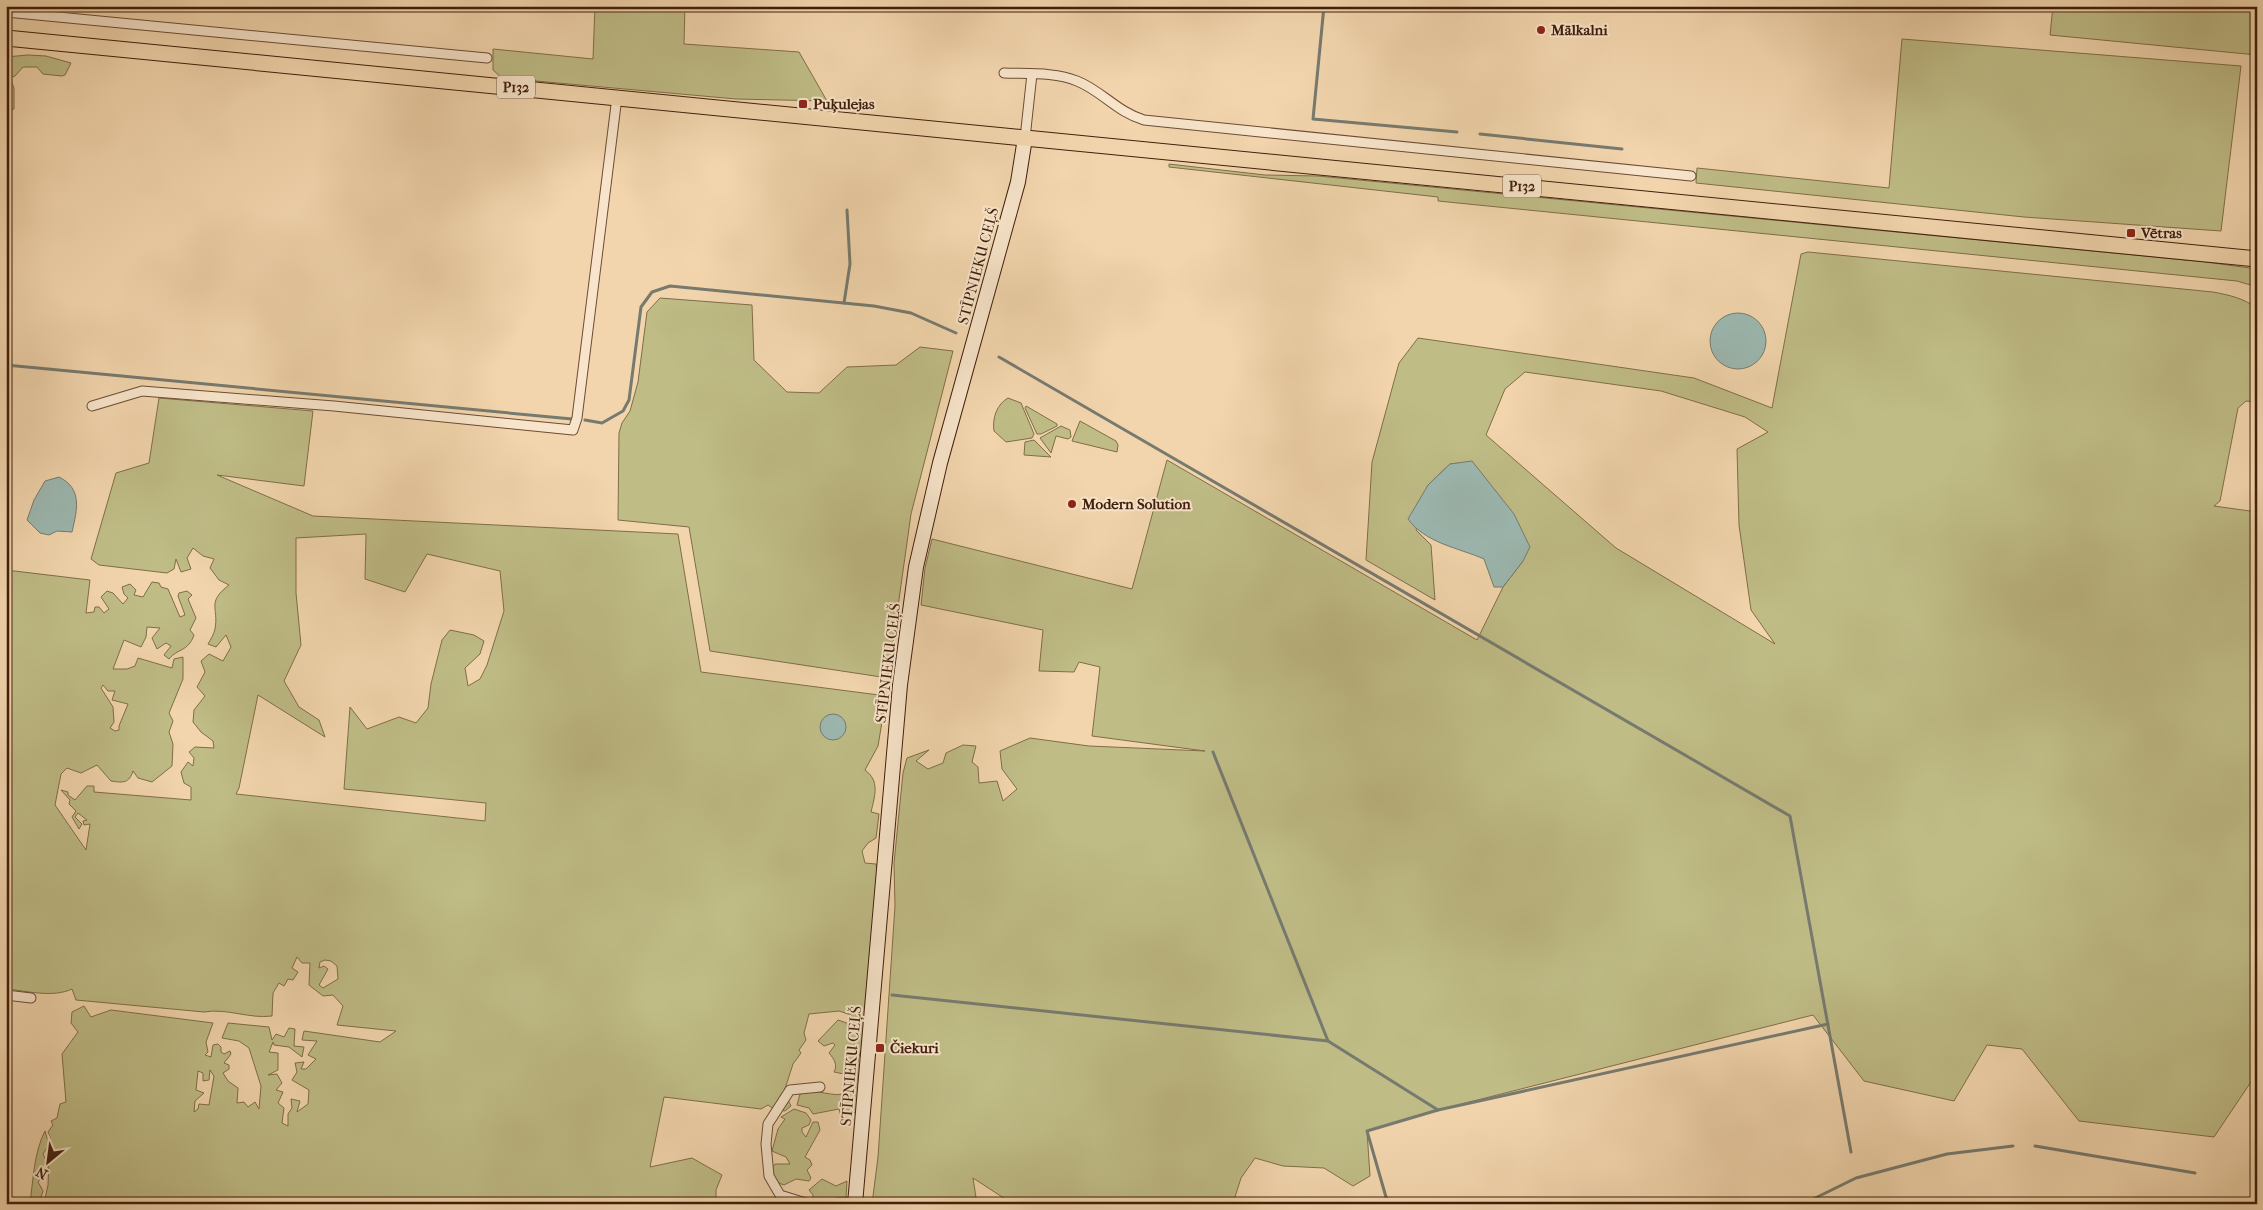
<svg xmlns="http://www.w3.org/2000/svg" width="2263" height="1210" font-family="'IM FELL French Canon',serif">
<rect width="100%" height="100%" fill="#f2d5ad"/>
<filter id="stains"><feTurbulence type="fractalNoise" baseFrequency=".004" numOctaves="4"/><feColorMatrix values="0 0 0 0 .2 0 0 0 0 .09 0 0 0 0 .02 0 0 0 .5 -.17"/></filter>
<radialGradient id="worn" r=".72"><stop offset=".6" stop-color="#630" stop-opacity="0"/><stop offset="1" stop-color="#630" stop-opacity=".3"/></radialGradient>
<!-- green -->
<g fill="#bfbc86" stroke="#806d48" fill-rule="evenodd">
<path d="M595 6H685L684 44 799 52 827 101 736 99 502 78 493 70V49L593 59Z"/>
<path d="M2053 6H2257V55L2050 35Z"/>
<path d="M1902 39 2241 66 2221 231 2024 217 1696 183 1697 168 1889 188Z"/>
<path d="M28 55 46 56 71 63 65 75 62 76 43 74 37 67H23L15 76 10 78 14 88V109L6 113V57Z"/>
<path d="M1169 164 1265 175 1318 176 2206 262 2257 269V287L2237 281 1438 201V197L1169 167Z"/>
<path d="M1808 252 2213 292C2229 295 2243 298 2257 308V402L2246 401 2238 408 2220 501 2214 506 2257 512V1073L2214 1137 2079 1121 2022 1049 1987 1045 1954 1101 1864 1081 1813 1015 1438 1110 1367 1131 1370 1176 1353 1186 1324 1168 1283 1166 1255 1158 1241 1178 1235 1197 1230 1204H1013L973 1178 977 1204H872L878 1157 895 906 894 863 903 773 907 758 929 750 916 761 928 769 943 763 946 753 963 745 976 746 972 762 978 767 979 783 997 781 1003 801 1017 789 1002 769 1000 751 1030 738 1089 746 1205 751 1092 736 1100 667 1079 662 1074 672 1039 671 1043 630 921 605 925 568 932 539 1132 589 1167 460 1477 640 1503 587 1523 561 1485 478 1472 462 1450 464 1428 485 1416 530 1431 545 1435 600 1366 560 1372 462 1399 363 1418 338 1694 378 1772 408 1801 254ZM1525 372 1661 391 1745 417 1768 432 1737 449 1739 525 1751 610 1775 644 1616 548 1486 435 1505 389Z"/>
<path d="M660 298 752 305 754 360 787 392 819 393 847 367 896 365 920 347 953 351 911 514 888 678 710 651 689 527 618 520 619 433 622 423 630 411 638 382 647 312Z"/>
<path d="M159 398 313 411 304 486 217 475 313 516 678 534 701 672 879 695 884 710 878 746 865 770C880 781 875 795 871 812L879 814 876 838 868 843 862 851 865 863 876 864 877 872 874 929 865 1004 868 1022 866 1045 860 1053 858 1062V1081L862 1087 857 1112 841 1116 839 1109 813 1114 809 1108 797 1105 800 1094C816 1086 833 1100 849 1092L852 1084 844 1074 834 1072C838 1065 834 1059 829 1053L835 1045 833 1043 824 1046 818 1041 838 1020 852 1025 851 1015 839 1011 809 1014 804 1033 806 1040 799 1050 801 1053 793 1064 784 1092 791 1106 785 1111 774 1109 768 1105 761 1109 664 1097 650 1167 692 1158 722 1175 716 1190V1204H44L48 1185 50 1137 48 1132 53 1125 51 1121 57 1118 60 1104 66 1102 62 1054 78 1032 71 1023 72 1012 84 1006 91 1017 111 1010 213 1023 206 1042 208 1052 205 1055 211 1057 213 1045 218 1044 221 1047V1052L224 1054 230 1051 231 1054 224 1063 229 1065V1069L223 1073 228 1081 238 1088 237 1103 244 1102 248 1107 255 1102 259 1109 261 1086 249 1048 239 1041 222 1038 228 1023 269 1027 272 1040 276 1034 284 1037 289 1028 295 1029 294 1046 304 1047 302 1057 289 1047 274 1045 273 1042 269 1052 278 1053V1070L268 1075 277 1074 282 1083 276 1090 283 1092 278 1103 284 1108 282 1123 288 1126V1114L292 1108 291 1099 300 1101 297 1112 308 1104 309 1090 292 1080 297 1072 295 1063 304 1062 301 1069H306L316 1059 308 1055 317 1041 302 1040 304 1031 380 1042 396 1031 337 1025 343 1006 333 995 323 996 309 985 310 963H302L297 957 292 968 298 972 293 980 288 979 284 986 279 983 273 993 272 1016C249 1019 227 1008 204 1012L76 1000 72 989C53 998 27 991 6 989V570L90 580 86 613 94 612 95 607H99L104 613 109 609 101 597 107 591 113 593 123 604 128 598 124 594 122 587 130 584 136 590 134 595 143 597 152 582 159 583 161 587 168 589 180 617 185 615 178 596 179 593 187 591 192 595 188 599 196 618 190 630 194 635C188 652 178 648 169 659L164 655 171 646 166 643 157 649 152 638 160 628 147 627 146 637 141 647 124 640 113 669H127L135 666 138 658 172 668 174 659 183 657V679L169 713 173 721 169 732 173 744 172 766 152 782 138 778 133 771C129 783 124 783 111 781L97 765 81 773 67 768 61 774 55 805 86 850 90 824 84 825 83 821 87 820 78 813 75 817 82 824 79 829 72 817 76 811 69 804 70 800 61 790 68 792V795L75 800 87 786H94V792L191 800V787L184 783 181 772 188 762 193 766 194 758 189 752 195 747 214 748 213 741 201 732 193 722 194 710 205 696 197 687 205 672 201 661 209 654 223 661 231 647 226 635 216 647 208 644C211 639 214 634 215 629 219 607 206 603 229 585L219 580 210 568 214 559 203 556 193 548 187 558 191 569 181 572 176 559 174 569 167 573 99 565 91 559 116 473 149 463ZM366 534 365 579 405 592 427 554 500 571 504 611 487 665 480 679 468 686 465 668 480 654 484 641 474 635 450 630 442 640 431 684 428 708 416 723 399 717 367 729 350 707 344 789 486 803 485 821 236 794 239 788 258 695 325 737 319 720 299 707 284 681 301 645 296 593V538ZM103 685 108 691H115L112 700 128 704 119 726V730L115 731 110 728 114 722 113 707 101 688ZM325 960 331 961 337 966 338 979 323 988 319 985 328 969 324 966 319 968 320 962ZM210 1070 214 1076 209 1105 199 1104 198 1109 194 1112 195 1101 204 1093 196 1090 198 1071 203 1073V1081L209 1080Z"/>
<path d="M1008 398 1021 403 1034 434 1032 438 1006 442 994 431C992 418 997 404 1008 398Z"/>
<path d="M1026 406 1057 424V426L1041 434H1037L1025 408Z"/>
<path d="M1080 421 1116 441 1118 445 1117 452 1072 441Z"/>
<path d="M1061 426 1070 430 1071 437 1068 439 1056 436 1051 453 1040 438Z"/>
<path d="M1034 440 1051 457 1024 455 1025 442Z"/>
<path d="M794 1109 806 1113 811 1120 809 1125 802 1128V1132L806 1137 813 1122H818L820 1130 805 1157 810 1160 812 1165 807 1170 811 1178 809 1181 796 1179 784 1185 776 1182 771 1170 775 1164H790L786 1157 772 1151 778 1129 785 1119 781 1117Z"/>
<path d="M45 1131 49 1145 43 1154C50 1167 48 1172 38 1182L43 1191 40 1200 43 1204H30C33 1181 34 1152 45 1131Z"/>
<path d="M822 1179 836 1186 847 1181 846 1197 835 1198 827 1201 813 1199V1195L809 1190Z"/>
</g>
<!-- water -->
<g fill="#9cb8b1" stroke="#777a6f">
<circle cx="1738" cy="341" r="28"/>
<path d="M1472 461 1514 514 1530 547 1523 561 1503 587H1494L1484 559C1459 548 1425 543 1408 519L1428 485 1450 464Z"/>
<path d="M59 477C83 489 77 510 72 532L57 531 49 535 40 533 27 520 34 500 45 481Z"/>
<circle cx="833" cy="727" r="13"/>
</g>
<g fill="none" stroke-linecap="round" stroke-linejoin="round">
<!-- stream -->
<g stroke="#777a6f" stroke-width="3">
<path d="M1324 6 1313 119 1457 132"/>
<path d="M1480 134 1622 149"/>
<path d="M844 303 850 264 847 210"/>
<path d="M999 357 1790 816 1851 1152"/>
<path d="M6 365 572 419"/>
<path d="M585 420 602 423 623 411 629 400 641 307 652 292 670 286 874 306 911 313 956 333"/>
<path d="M1213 752 1328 1041"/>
<path d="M892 995 1328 1041 1438 1110"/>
<path d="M2035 1146 2195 1173"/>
<path d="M1388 1204 1367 1131 1438 1110 1828 1024"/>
<path d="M1803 1204 1856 1178 1947 1154 2013 1146"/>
</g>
<!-- minor casing -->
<g stroke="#6c4c34" stroke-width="11">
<g id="minor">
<path d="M6 12 487 58"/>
<path d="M1004 73C1027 74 1055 72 1077 81 1102 91 1117 112 1144 120L1691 176"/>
<path d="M1025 138 1032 74"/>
<path d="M92 406 142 391 334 406 573 430 577 418 617 97"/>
<path d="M6 995 31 998"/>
<path d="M809 1204 780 1195 769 1176 766 1144 768 1124 790 1090 820 1087"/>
<path d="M828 1204 855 1202"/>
</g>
</g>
<!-- secondary casing -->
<g stroke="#401e0b" stroke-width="16">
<path id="secondary" d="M855 1204 900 685 916 567 940 463 1018 182 1025 138"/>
</g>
<!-- primary casing -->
<g stroke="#401e0b" stroke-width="17">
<path id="primary" d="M6 38 2257 259"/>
</g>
<!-- minor -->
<use href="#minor" stroke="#f7e4ca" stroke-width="9"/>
<!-- secondary -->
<use href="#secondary" stroke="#f7e4ca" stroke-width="14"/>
<!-- primary -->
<use href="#primary" stroke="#f2d5ad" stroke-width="15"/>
</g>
<!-- markers -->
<g fill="#8f2418" stroke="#f7e4ca" stroke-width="2">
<circle cx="1541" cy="30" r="5"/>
<rect x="798" y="99" width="10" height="10" rx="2.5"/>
<rect x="2126" y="228" width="10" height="10" rx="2.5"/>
<circle cx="1072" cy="504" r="5"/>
<rect x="875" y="1043" width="10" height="10" rx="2.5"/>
</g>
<g text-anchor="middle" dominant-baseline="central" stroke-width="4" stroke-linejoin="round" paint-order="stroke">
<!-- shield labels -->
<g fill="#f7e4ca" stroke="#775944" stroke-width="1">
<rect x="497" y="75.5" width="38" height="23" rx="4"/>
<rect x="1503" y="174.5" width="38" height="23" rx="4"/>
</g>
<g font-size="14" font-weight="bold" fill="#401e0b">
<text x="516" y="87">P132</text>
<text x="1522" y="186">P132</text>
</g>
<!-- poi labels -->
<g font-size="15" font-weight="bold" fill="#401e0b" stroke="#f7e4ca" text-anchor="start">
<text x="1551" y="30">Mālkalni</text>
<text x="813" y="104">Puķulejas</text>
<text x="2141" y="233">Vētras</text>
<text x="1082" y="504">Modern Solution</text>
<text x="890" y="1048">Čiekuri</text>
</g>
<!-- street labels -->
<g font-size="15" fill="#401e0b" stroke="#f7e4ca">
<text transform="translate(978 266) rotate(-75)">STĪPNIEKU CEĻŠ</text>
<text transform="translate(888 663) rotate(-83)">STĪPNIEKU CEĻŠ</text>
<text transform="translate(851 1066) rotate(-85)">STĪPNIEKU CEĻŠ</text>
</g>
</g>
<!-- margin -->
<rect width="2263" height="1210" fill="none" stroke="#f2d5ad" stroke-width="25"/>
<rect x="8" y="8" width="2248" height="1195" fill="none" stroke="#401e0b" stroke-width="2.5"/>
<rect x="12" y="12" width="2238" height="1185" fill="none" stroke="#401e0b"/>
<!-- north arrow -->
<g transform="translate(48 1162) rotate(209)" stroke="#f7e4ca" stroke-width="4" paint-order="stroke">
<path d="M0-4L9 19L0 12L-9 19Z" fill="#401e0b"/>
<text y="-8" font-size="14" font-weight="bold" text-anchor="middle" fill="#401e0b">N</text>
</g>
<rect width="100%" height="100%" filter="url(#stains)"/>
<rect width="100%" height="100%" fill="url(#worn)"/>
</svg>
